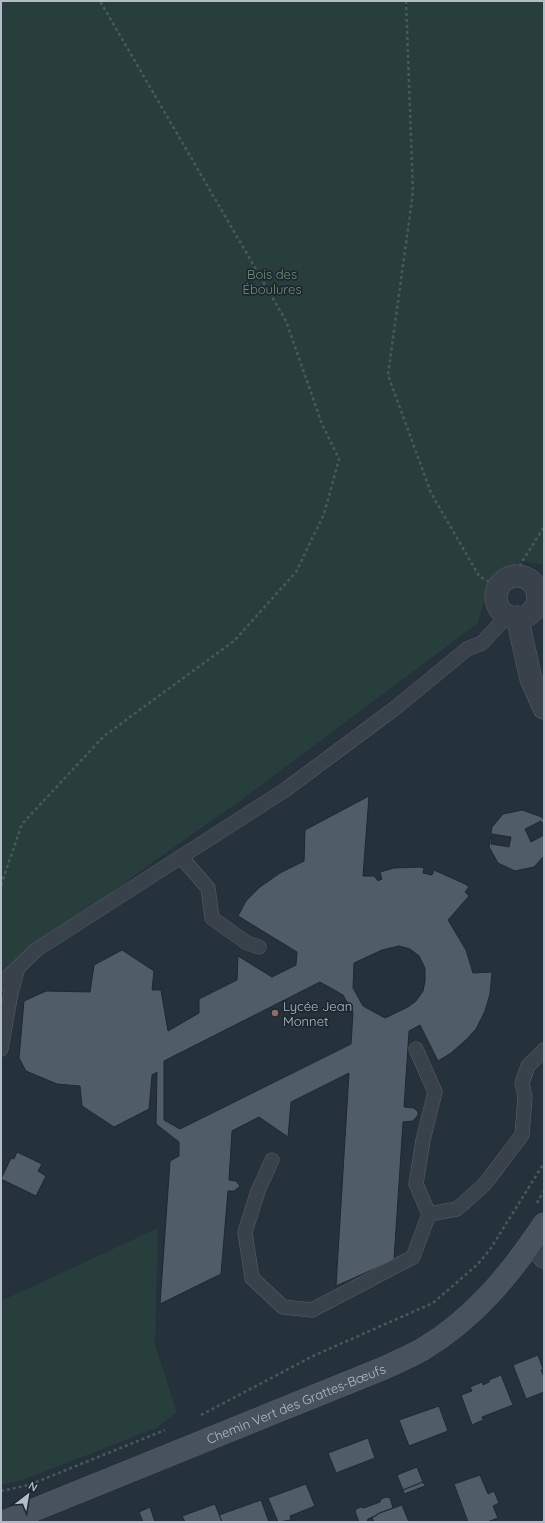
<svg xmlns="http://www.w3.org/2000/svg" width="545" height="1523" font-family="Quicksand,sans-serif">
<rect width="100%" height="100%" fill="#25313b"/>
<!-- green -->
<g fill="#283e3d">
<path d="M1 1H544V565L523 561 493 576 477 624 240 801 150 864 1 976Z"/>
<path d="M158 1228 155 1345 177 1413 156 1428 31 1477 1 1486V1301Z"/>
</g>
<!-- building -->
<g fill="#505c68" stroke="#202932" fill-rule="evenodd">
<path d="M369 796 363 876H374L378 881 382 879 380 872 394 868 420 867 424 868 423 873 432 875 434 870 465 884 469 887 465 892 469 896 448 920 466 950 473 973 492 972 490 994 485 1011 476 1029 467 1039 451 1053 438 1061 420 1025 409 1031 404 1107 414 1108 418 1112V1115L413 1121 403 1122 394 1260 336 1286 349 1073 291 1102 288 1137 259 1117 232 1131 229 1180 236 1181 240 1186 234 1191H228L221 1274 160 1304 170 1161 179 1156V1142L156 1124 157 1072 152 1075 149 1109 114 1127 82 1106 80 1086 57 1084 26 1071 19 1058 24 1001 46 991 90 992 94 965 122 950 154 971 152 990H161L168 1031 199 1013V999L237 980 238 956 272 977 296 965 297 952 238 916 246 901 260 887 280 873 304 861 305 830ZM399 946 410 949 419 956 425 968V981L423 991 416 1001 408 1007 385 1018 363 1006 353 988 354 963 382 950ZM320 982 343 995 353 1013 351 1044 180 1129 164 1120V1061Z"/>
<path d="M522 810 542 817 544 821V826L541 821 525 829 531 842 544 835V856L534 867 515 871 498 863 489 847 492 827 503 814ZM492 834 511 837 509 847 491 844Z"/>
<path d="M17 1152 42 1164 38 1171 46 1176 36 1196 1 1179 11 1158 14 1159Z"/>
<path d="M538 1355 543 1369 541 1370 544 1377V1392L526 1399 513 1365Z"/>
<path d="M501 1375 513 1405 482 1417 483 1420 472 1425 461 1395 472 1391 470 1387 482 1382 483 1385 489 1382V1380Z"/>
<path d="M439 1406 448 1431 409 1446 399 1420Z"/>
<path d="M368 1438 375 1458 336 1473 328 1453Z"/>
<path d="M417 1467 423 1482 403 1490 397 1475Z"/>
<path d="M480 1475 488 1494 494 1491 499 1503 493 1506 498 1518 487 1522H468L454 1484Z"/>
<path d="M423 1482 425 1486 404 1494 403 1490Z"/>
<path d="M306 1484 315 1506 290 1516 291 1520 278 1522 268 1498Z"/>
<path d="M386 1497 390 1498 393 1508 377 1514V1515L368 1519 367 1522H359L355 1511 356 1509 361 1507 364 1508 380 1502 381 1499Z"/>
<path d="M261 1500 269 1522H222L219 1515Z"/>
<path d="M215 1504 222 1522H185L182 1516Z"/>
<path d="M402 1505 409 1522H374L372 1518 377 1515V1514Z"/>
<path d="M150 1507 155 1522H143L139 1512Z"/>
</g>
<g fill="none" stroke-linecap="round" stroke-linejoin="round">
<!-- lane casing -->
<g stroke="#576069" stroke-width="15">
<g id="lane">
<path d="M181 857 208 888 212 918 247 943 259 947"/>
<path d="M1 984 36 950 285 790 394 709 467 649 482 643 508 615"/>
<path d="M1 1049 11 993 18 968"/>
<path d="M272 1160 258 1191 245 1232 252 1278 283 1307 312 1310 413 1257 429 1214 416 1184 423 1140 435 1092 416 1049"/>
<path d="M429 1214 457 1209 484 1185 522 1135 525 1097 522 1083 528 1066 544 1050"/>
</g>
</g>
<!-- street casing -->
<g stroke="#576069" stroke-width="23">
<g id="street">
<circle cx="517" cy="597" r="21"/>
<path d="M517 617 531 679 544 708"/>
<path d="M533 1240 544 1257"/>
</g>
</g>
<!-- secondary casing -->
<g stroke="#576069" stroke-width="23">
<g id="secondary">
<path id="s1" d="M4 1522 384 1368C397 1362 411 1356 423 1349 475 1318 511 1273 544 1224"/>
</g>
</g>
<!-- path -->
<g stroke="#475a5a" stroke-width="2.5" stroke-dasharray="3 3" stroke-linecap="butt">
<path d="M406 1 413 192 388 375 431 493 479 576 499 588"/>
<path d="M513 576 544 527"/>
<path d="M1 885 22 824 104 736 234 641 296 572 324 514 339 459 322 424 286 321 100 1"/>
<path d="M537 1203 544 1191"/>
<path d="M201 1415 313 1356 433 1303 478 1264 491 1248 544 1163"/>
<path d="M1 1491 29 1485 165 1430"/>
</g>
<!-- lane -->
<use href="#lane" stroke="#39424b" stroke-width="14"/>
<!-- street -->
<use href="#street" stroke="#39424b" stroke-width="22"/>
<!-- secondary -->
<use href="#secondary" stroke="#47525e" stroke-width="22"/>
</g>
<!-- markers -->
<circle fill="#8d6e63" stroke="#1e2730" stroke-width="1.5" cx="275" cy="1013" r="4"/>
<g text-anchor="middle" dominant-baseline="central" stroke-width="3.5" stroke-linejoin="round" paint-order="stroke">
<!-- park labels -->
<g font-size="13" fill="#6d9672" stroke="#1e2730">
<text x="272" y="274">Bois des<tspan x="272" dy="15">Éboulures</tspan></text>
</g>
<!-- poi labels -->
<g font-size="13" fill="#b4bdc7" stroke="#1e2730" text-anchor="start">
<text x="283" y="1006">Lycée Jean<tspan x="283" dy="15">Monnet</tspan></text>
</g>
<!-- street labels -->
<g font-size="13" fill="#b4bdc7" stroke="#1e2730">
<text stroke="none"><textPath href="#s1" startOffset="315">Chemin Vert des Grattes-Bœufs</textPath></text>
</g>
</g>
<!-- border -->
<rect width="545" height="1523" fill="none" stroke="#b4bdc7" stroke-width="4"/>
<!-- north arrow -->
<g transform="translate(28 1495) rotate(31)" stroke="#1e2730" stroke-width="3" paint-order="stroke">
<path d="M0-3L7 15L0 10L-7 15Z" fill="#b4bdc7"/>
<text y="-6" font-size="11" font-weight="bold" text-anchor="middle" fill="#b4bdc7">N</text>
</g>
</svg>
